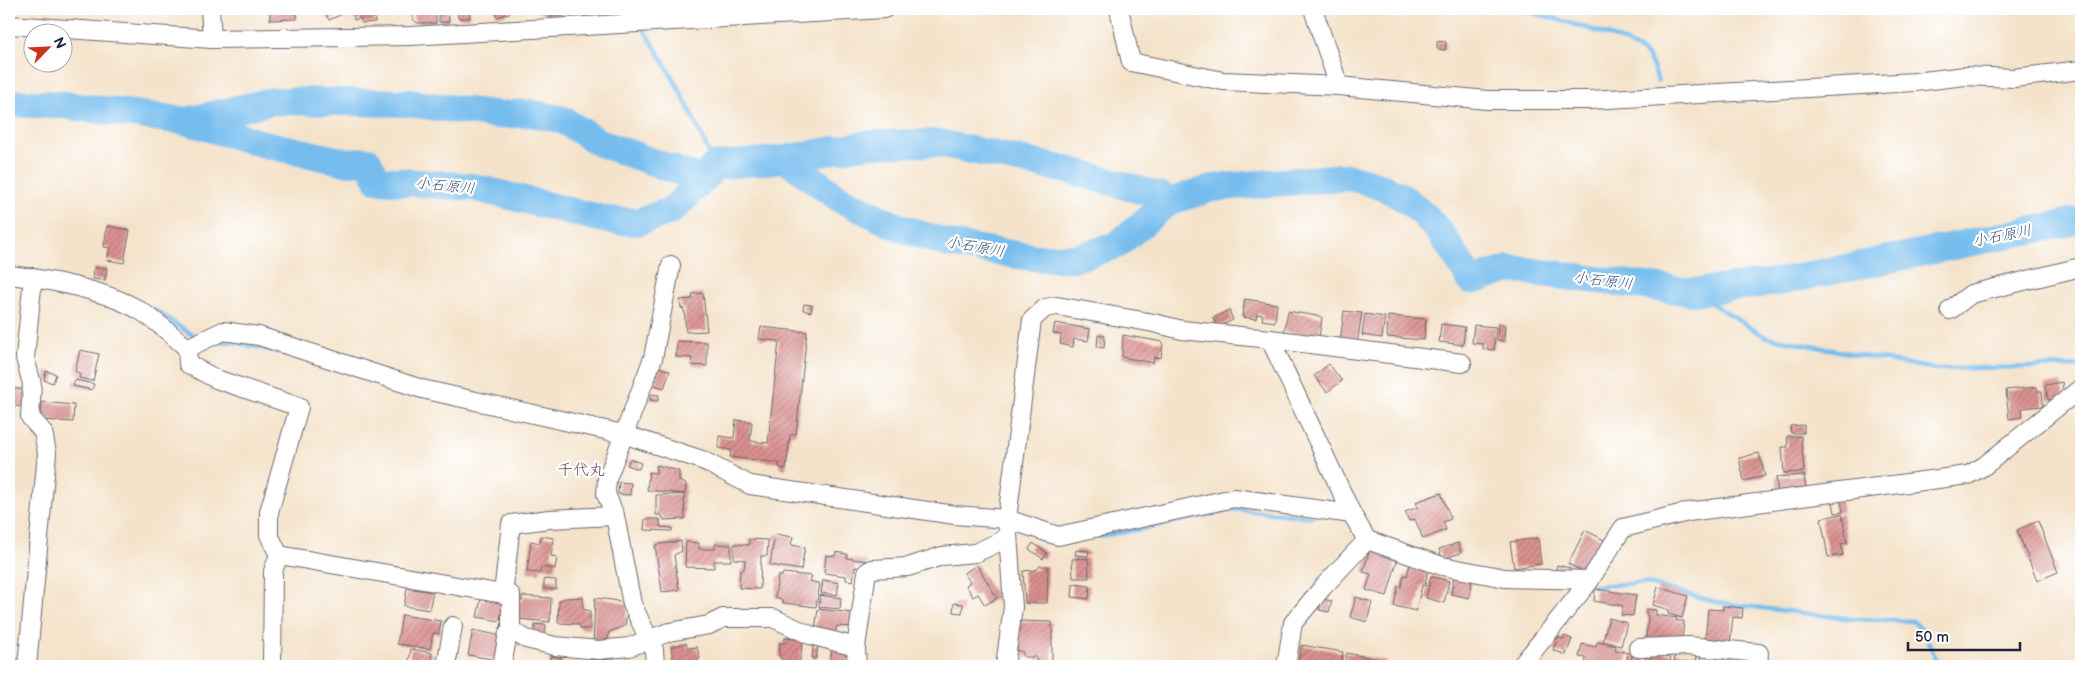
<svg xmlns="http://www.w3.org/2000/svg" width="2090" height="675" font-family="'Balsamiq Sans','Klee One',sans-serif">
<defs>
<pattern id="building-hatch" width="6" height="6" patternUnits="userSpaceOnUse" patternTransform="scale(1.25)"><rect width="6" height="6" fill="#db918f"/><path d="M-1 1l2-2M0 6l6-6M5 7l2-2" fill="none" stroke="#b17676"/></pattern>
</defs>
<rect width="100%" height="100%" fill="#fff"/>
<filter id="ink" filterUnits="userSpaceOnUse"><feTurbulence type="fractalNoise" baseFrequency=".02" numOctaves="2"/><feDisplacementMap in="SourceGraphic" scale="10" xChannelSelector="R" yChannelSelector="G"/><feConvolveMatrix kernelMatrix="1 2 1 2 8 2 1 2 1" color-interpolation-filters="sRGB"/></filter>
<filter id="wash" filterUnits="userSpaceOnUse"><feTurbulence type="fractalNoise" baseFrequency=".0096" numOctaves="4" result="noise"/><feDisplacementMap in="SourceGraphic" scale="20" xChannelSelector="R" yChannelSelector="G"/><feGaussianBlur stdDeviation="1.12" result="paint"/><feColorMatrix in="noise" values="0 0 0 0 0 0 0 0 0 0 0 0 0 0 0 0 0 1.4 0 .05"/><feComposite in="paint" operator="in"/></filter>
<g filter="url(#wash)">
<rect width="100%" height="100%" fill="#f4e3ca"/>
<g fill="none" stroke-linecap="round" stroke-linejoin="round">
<!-- stream -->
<g stroke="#76bdee" stroke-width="4.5">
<path d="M630 9 637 19"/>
<path d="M1513 9C1539 14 1632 37 1647 56 1653 63 1655 73 1658 81"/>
<path d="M642 27C671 71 695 117 714 166"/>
<path d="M1693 292 1766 337 1859 355 1935 369 2081 366"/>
<path d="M156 311 197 338"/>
<path d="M212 342H234L287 354"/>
<path d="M1099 536 1141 529 1233 509 1313 517"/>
<path d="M1593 586 1645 583 1720 603 1853 619 1913 621 1924 632 1939 666"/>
</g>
<!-- river -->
<g stroke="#76bdee" stroke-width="28">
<path d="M9 103 63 105 185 121 264 144 346 162 368 161 378 180 472 187 607 220 637 222 671 211 703 180 714 166 785 159 868 144 938 143 1072 171 1161 196 1168 202"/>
<path d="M187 121 273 101 408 103 498 115 531 113 563 120 600 143 703 180"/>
<path d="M785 159 840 199 896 226 949 244 1037 258H1076L1117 245 1168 202 1212 188 1345 177C1413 187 1439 227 1471 281L1510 269 1693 292 1777 282 2081 220"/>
</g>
</g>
<g id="blocks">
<!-- building -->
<g fill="url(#building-hatch)">
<path d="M152 9H171L172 11H155Z"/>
<path d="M184 9H203V10L185 11Z"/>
<path d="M270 9H297V19L270 20Z"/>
<path d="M323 9H340L342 14 329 20Z"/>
<path d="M354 9H374L375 22 362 23 360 18 354 20Z"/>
<path d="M413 9H436V23H417L413 19Z"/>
<path d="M448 9 449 22H439V10Z"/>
<path d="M457 9H469L470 18H458Z"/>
<path d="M494 9H508L510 13 497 17Z"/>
<path d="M531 9H563V15L552 17Z"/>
<path d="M1437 41 1446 42 1445 50 1437 49Z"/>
<path d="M107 226 130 230 124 263 107 260 110 248 104 247Z"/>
<path d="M94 268H107L105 280 93 279Z"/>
<path d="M703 293 707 331 686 332 684 309 681 308 680 300 693 299 692 294Z"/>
<path d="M1245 299 1277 304 1275 322 1262 320 1263 315 1257 314 1256 319 1242 317Z"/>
<path d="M804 304 812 305 811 312 803 310Z"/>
<path d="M1229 310 1233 320 1217 327 1213 318Z"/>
<path d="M1288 311 1322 317 1319 337 1284 332Z"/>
<path d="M1344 311 1362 313 1357 344 1340 342Z"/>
<path d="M1365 314 1385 317 1382 338 1362 335Z"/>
<path d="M1388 316 1426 319 1424 340 1387 337Z"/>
<path d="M1055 323 1090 329 1088 341 1074 339 1073 347 1060 344 1061 335 1053 333Z"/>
<path d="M1441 324 1465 327 1463 345 1439 342Z"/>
<path d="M1498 324 1505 325 1504 341 1497 340Z"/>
<path d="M1474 325 1496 327 1494 350 1483 349V344L1472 343Z"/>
<path d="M761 327 807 332 796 434 790 435 786 469 780 468 779 463 730 457 731 450 718 448 719 436 734 438 736 420 752 422 750 441 768 443 779 341 759 339Z"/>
<path d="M1098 335 1105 336 1104 348 1097 347Z"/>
<path d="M1123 335 1163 342 1161 358 1154 357 1153 363 1122 357Z"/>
<path d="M677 341 707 342V366L691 365 692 358 676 357Z"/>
<path d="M80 350 99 354 93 381 79 378 80 374 75 371Z"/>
<path d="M1329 364 1342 381 1327 392 1314 376Z"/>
<path d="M659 367 670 371 664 388 654 385Z"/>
<path d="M46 371 56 374 53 383 44 380Z"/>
<path d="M75 380 94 384 92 390 73 386Z"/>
<path d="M2062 382 2064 398 2048 400 2045 385Z"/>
<path d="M2037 387 2038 391H2042L2043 406 2022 408 2023 417 2009 419 2006 390Z"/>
<path d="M9 388 30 390 29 407 14 406 10 437Z"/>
<path d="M651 394 659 395 658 401 650 400Z"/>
<path d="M42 402 74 405 73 422 41 420Z"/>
<path d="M1804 425V433H1791L1790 426Z"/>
<path d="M1787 436H1801L1804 472 1784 473 1782 447H1788Z"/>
<path d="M1759 453 1765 476 1744 481 1739 458Z"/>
<path d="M630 459 641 463 639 469 627 465Z"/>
<path d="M657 465 679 471V481L686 484 685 494 647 490 649 472 656 473Z"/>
<path d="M1804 475 1806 489 1778 495 1776 477Z"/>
<path d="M619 482 631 483 630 495 618 494Z"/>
<path d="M1441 493 1451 519 1443 522 1446 530 1423 539 1415 519 1409 521 1405 512 1418 507 1416 502Z"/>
<path d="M684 494 685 519 664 520 662 515H656V495Z"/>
<path d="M1841 501 1843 512 1835 513 1833 502Z"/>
<path d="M1842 514 1847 543 1841 544 1843 555 1828 557 1821 518Z"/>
<path d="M645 519H660V527L672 528V531L644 530Z"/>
<path d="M2038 521 2058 572 2037 581 2017 530Z"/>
<path d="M1585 530 1604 540 1587 573 1568 564Z"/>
<path d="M775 534 793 537 791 545 805 547 801 570 770 565Z"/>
<path d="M541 536 554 538 551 556 557 557 555 569 541 567 540 573 527 572 531 541 540 543Z"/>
<path d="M1538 538 1541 564 1514 568 1510 542Z"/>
<path d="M749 539 768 540 767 556H761L760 589 739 588 740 571 744 569 745 560 734 559V544L749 545Z"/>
<path d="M681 541 682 551 674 555 679 590 662 592 655 545Z"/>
<path d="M686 542 699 543V549H715V544L731 545V561H714V568L685 567Z"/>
<path d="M1033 543 1047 553 1043 559 1029 549Z"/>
<path d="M1458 543 1461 553 1442 559 1439 549Z"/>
<path d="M1370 549 1398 557 1387 596 1366 590 1371 574 1363 572Z"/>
<path d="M1076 550 1089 551 1088 556 1075 555Z"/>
<path d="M836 552 847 554V558L867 561 866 569 855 567 853 581 846 580V576L824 573 826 555 835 556Z"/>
<path d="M1088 558 1089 578H1073L1072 559Z"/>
<path d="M1410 564 1428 568 1425 586 1422 585 1416 611 1394 606 1398 586 1401 587 1404 575 1407 576Z"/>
<path d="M977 565 997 598 985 605 978 594 973 597 966 585 970 582 964 573Z"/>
<path d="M1557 565 1570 568 1568 577 1555 574Z"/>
<path d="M1040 566H1048L1047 603H1025L1023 571 1036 570Z"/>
<path d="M783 573 812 576 810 581 820 584 816 607 783 603 781 599 775 597 778 576H782Z"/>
<path d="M1431 576 1449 581 1444 603 1426 598Z"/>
<path d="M1454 576 1472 579 1469 598 1451 594Z"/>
<path d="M544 579 556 580V589H544Z"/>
<path d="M823 580 839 583 837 595 821 593Z"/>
<path d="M1073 584 1090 586 1089 599 1072 597Z"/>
<path d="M1658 587 1688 596 1682 618 1668 614 1669 610 1653 605Z"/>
<path d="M407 588 433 592 429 610 404 606Z"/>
<path d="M1595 589 1636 595 1633 616 1621 615 1623 606 1594 601Z"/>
<path d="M820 595 841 598 840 609 819 607Z"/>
<path d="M522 596 551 598 550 622 518 619 517 603 522 601Z"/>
<path d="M583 597V609L590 611V629H581L578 624 558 623 559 601 565 598Z"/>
<path d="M1356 597 1372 602 1367 622 1350 617Z"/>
<path d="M595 598 613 600 628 605 625 626 609 632 607 647 593 646Z"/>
<path d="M481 599 503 603 500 621 477 617Z"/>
<path d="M1322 599 1332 601 1329 612 1319 610Z"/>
<path d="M954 603 963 604 962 613 953 612Z"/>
<path d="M1723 606 1743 608 1742 618 1733 617 1730 644 1705 641 1708 609 1723 610Z"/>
<path d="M818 609 853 613 852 627 837 626 835 636 815 629Z"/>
<path d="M1646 609 1656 610V615L1677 618 1676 621H1684L1682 640 1646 641 1648 616 1646 615Z"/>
<path d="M402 615 441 621 439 634 433 633 430 649 397 644Z"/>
<path d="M1609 618 1627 623 1621 646 1603 641Z"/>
<path d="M1017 621 1052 622V663L1037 664 1036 657H1024L1022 651H1017Z"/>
<path d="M535 624 546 625 544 641 534 640Z"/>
<path d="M473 630 502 636 497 660 468 655Z"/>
<path d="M1564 636 1572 639 1566 655 1553 650 1558 637 1563 639Z"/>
<path d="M785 638 803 640 799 666H782V659L779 657 780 643H784Z"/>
<path d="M1597 642 1616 646 1615 650 1628 653 1626 666H1585L1586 658 1579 657 1582 644 1596 647Z"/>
<path d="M686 643 688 648 697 647 700 658 697 660V666H674L671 647Z"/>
<path d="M1301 645 1343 652 1341 666H1298Z"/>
<path d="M813 646H818L816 659 812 658Z"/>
<path d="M411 649 432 653 430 666H408Z"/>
<path d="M832 650 850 652 849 666H829Z"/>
<path d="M1651 652 1671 653 1670 666H1650Z"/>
<path d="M1675 652 1697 654 1696 666H1674Z"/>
<path d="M1347 653 1386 661 1385 666H1344Z"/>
<path d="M1632 654 1646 656 1644 666H1631Z"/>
<path d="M1701 654 1724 658 1723 666H1699Z"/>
<path d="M1730 654 1754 658 1753 666H1728Z"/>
<path d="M550 656 562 658 561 666H549Z"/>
<path d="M588 659 608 660V666H588Z"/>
</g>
</g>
</g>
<g filter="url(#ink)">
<use href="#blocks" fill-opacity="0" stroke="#6c666d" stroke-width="1"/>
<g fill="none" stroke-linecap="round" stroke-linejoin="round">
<!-- minor casing -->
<g stroke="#6c666d" stroke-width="20">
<g id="minor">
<path d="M210 9 212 39"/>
<path d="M1119 9 1131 62 1223 81 1339 86"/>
<path d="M1313 9 1339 86 1487 100H1590L1915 82 1965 76 2014 78 2081 70"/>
<path d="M9 25 212 39 410 36 884 9"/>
<path d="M9 275C47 279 105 290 139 310 156 320 172 335 187 348L188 364 216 379 299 407 269 512V535L279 555 273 571 272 666"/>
<path d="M1950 310 1971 294 2081 267"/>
<path d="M1270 339 1352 514"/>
<path d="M187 348 223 331 259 336 422 389 623 434 702 460 750 485 955 515 1007 519 1058 536 1234 498 1352 514 1367 540 1442 566 1505 578 1590 580"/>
<path d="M279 555 503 594 511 524 549 519 615 516"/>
<path d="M503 594 511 595V630L526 639 555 646 599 650 629 647 669 632 709 625 723 618H773L810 635 856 647"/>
<path d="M1638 648 1688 646 1759 653 1758 666"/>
<path d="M27 666 47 453 43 432 30 417 32 384 25 358 33 277"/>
<path d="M446 666 453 626"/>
<path d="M502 666 508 633 511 630"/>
<path d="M655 666 654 650 632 604 615 516 606 494 607 479 653 358 671 265"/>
<path d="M857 666 856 647 867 572 872 569 908 567 942 556 975 553 1008 538"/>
<path d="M1005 666 1013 607 1007 519 1032 320 1045 308 1057 306 1154 323 1182 330 1270 339 1462 363"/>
<path d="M1286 666 1293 623 1323 587 1367 540"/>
<path d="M1521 666 1588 583 1623 528 1688 512 1968 475 1984 466 2081 388"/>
</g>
</g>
<!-- minor -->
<use href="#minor" stroke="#fff" stroke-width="18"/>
</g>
</g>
<g text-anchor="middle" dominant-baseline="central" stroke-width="4.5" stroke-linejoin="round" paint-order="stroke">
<!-- water labels -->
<g font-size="15" font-style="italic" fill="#3f587a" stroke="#fff">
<text transform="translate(445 186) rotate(6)">小石原川</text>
<text transform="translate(2002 236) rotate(-11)">小石原川</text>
<text transform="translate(975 247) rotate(10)">小石原川</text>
<text transform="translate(1603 281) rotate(7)">小石原川</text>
</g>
<!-- quarter labels -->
<g font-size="16" fill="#634958" stroke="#fff">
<text x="581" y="470">千代丸</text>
</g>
</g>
<!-- margin -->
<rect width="2090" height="675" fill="none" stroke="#fff" stroke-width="30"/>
<!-- north arrow -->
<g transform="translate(48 48) rotate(66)"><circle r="24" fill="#ffffff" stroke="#a7a7b1"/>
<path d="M0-4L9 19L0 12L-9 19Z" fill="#c8321e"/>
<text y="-8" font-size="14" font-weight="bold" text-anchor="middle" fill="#22223b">N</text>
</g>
<!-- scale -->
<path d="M1908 642v8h112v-8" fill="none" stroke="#22223b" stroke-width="2.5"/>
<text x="1915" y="642" font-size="15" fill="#22223b" stroke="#ffffff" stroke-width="4" paint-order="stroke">50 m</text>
</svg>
